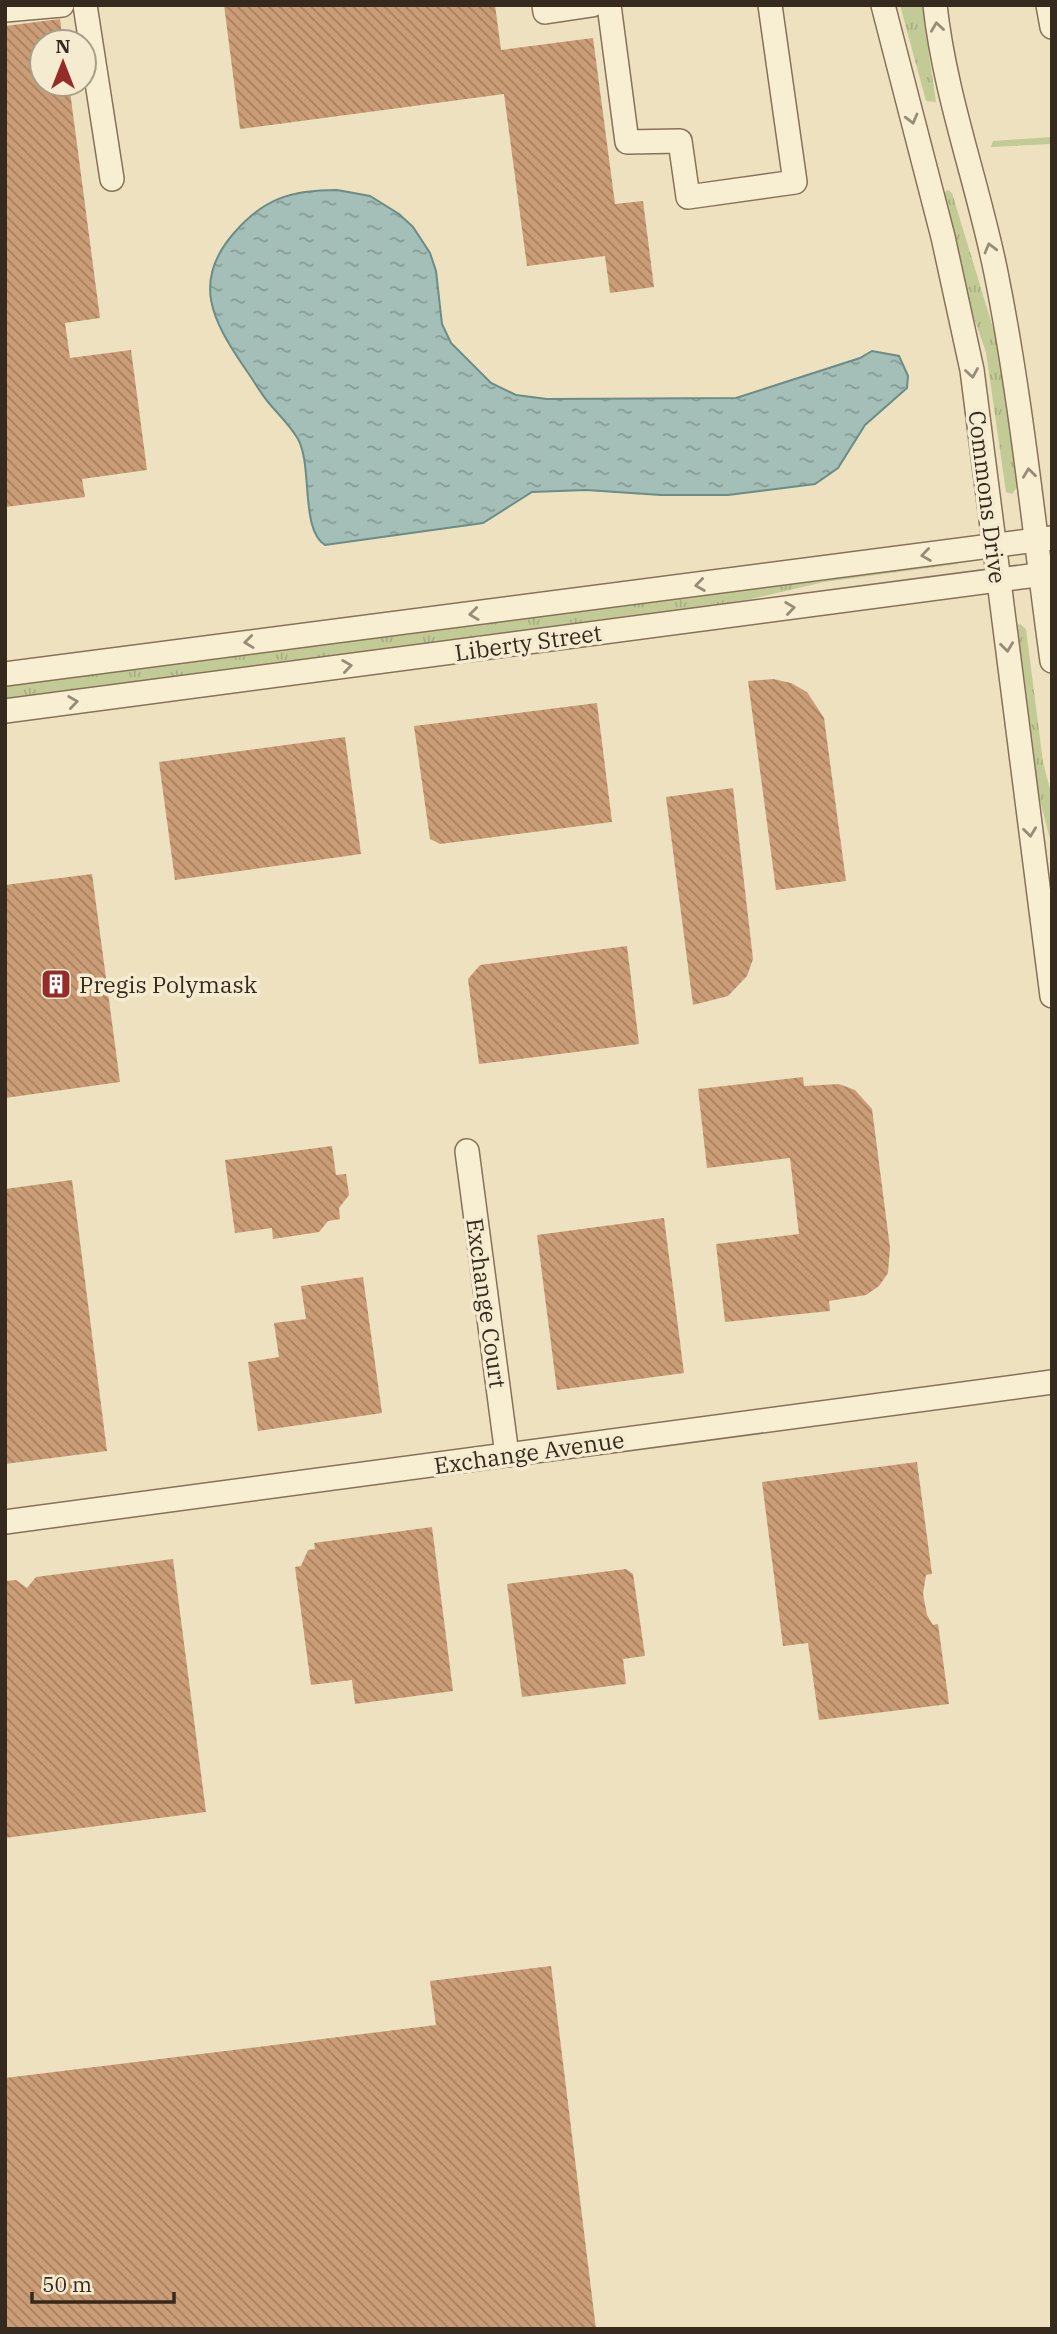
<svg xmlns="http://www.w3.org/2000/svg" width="1057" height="2334" font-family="'IBM Plex Serif',serif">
<defs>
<pattern id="grass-tufts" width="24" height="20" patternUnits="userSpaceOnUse" patternTransform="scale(1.75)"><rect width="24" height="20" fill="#c2cb95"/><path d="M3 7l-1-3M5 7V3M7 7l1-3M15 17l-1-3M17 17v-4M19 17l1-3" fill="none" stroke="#a7ae80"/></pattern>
<pattern id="water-ripples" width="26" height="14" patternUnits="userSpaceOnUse" patternTransform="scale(1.75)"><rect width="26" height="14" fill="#a3bfb8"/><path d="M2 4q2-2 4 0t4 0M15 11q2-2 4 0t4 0" fill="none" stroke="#869b95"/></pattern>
<pattern id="building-back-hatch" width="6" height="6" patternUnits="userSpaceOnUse" patternTransform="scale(1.75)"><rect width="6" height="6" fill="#cb9d76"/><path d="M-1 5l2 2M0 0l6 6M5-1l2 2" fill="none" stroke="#a68060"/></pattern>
</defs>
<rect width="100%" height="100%" fill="#ede1c0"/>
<!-- grass -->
<g fill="url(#grass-tufts)">
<path d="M900 5H922L936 102 926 101Z"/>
<path d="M1052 137V144L991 147 993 141Z"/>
<path d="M948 190 952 193 1001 354 1018 486 1012 494 1006 492 986 352 969 304 943 193Z"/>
<path d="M958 560V564L824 582 722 606 5 700V685Z"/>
<path d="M1020 624 1026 629 1043 762 1052 797V847L1030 762 1015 626Z"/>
</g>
<!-- water -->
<path fill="url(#water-ripples)" stroke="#6a8d86" stroke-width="2" d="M337 190 370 196 399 214 413 227 430 253 436 271 442 324 451 343 491 383 516 395 547 399 736 398 860 358 872 351 899 356 908 376 907 388 865 425 838 468 815 484 728 495H661L586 490 532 492 483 523 325 545C300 529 313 467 298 439 290 425 278 414 268 402 260 392 252 378 244 367 213 321 191 282 234 233 264 198 292 190 337 190Z"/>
<!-- building -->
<g fill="url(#building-back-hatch)">
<path d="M224 5H495L501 50 593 38 615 204 643 201 654 287 610 293 605 256 527 266 504 94 240 129Z"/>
<path d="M60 19 63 42H42V84H69L100 318 65 323 70 358 131 350 147 470 82 479 85 497 5 507V26Z"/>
<path d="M773 679 791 683 807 692 824 718 846 881 776 890 748 681Z"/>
<path d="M597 703 612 822 440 844 430 839 414 726Z"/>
<path d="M345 737 361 854 175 880 159 762Z"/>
<path d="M733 788 753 959 747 976 728 996 693 1005 666 797Z"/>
<path d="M92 874 120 1082 5 1098V885Z"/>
<path d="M627 946 639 1044 479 1064 468 979 480 965Z"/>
<path d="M803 1077 804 1086 839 1084 855 1090 872 1109 890 1248 888 1273 879 1286 866 1295 829 1301 830 1311 725 1322 716 1244 799 1234 790 1158 707 1168 698 1089Z"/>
<path d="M332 1146 336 1175 346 1174 349 1195 339 1208 340 1219 328 1221 319 1232 273 1239 272 1228 235 1233 225 1160Z"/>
<path d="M72 1180 107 1451 5 1464V1189Z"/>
<path d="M664 1218 684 1373 557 1390 537 1235Z"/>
<path d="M363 1277 382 1413 258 1431 248 1362 279 1357 274 1323 306 1319 301 1286Z"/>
<path d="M917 1462 932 1574 926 1575 923 1594 927 1615 933 1625 938 1624 949 1704 819 1720 808 1643 783 1646 762 1482Z"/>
<path d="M432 1527 453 1691 355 1704 352 1680 311 1685 295 1567 301 1566 308 1550 315 1549 314 1543Z"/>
<path d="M173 1559 206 1812 5 1838V1581L16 1580 27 1588 36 1577Z"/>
<path d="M626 1569 633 1574 645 1656 623 1659 626 1684 522 1697 507 1584Z"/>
<path d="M551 1966 596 2329H5V2078L436 2025 430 1981Z"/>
</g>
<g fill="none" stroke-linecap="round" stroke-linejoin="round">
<!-- minor casing -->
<g stroke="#867258" stroke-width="26">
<g id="minor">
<path d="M85 5 112 179"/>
<path d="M544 5 545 12 592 5"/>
<path d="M609 5 627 142 680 141 688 197 795 182 770 5"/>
<path d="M883 5 943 237 972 370 1052 996"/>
<path d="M935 5C945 97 978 183 996 273 1022 402 1034 531 1052 661"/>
<path d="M1048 5 1052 27"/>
<path d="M5 10 62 5"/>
<path d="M5 674 1052 538"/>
<path d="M5 711 1052 573"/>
<path d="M467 1151 507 1455"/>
<path d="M5 1522 1052 1382"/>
</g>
</g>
<!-- minor -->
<use href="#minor" stroke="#f8efd3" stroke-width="23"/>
</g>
<!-- one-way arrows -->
<defs><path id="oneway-chevron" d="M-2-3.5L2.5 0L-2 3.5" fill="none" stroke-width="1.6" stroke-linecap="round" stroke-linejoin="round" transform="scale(1.75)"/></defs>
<g stroke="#968c78">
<use href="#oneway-chevron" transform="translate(937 27) rotate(-98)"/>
<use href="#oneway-chevron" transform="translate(912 119) rotate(75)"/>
<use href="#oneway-chevron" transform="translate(990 248) rotate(-105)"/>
<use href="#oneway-chevron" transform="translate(972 373) rotate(81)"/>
<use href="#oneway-chevron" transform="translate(1029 473) rotate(-97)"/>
<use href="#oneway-chevron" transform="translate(926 555) rotate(172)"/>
<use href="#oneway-chevron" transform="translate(700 585) rotate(172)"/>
<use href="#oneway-chevron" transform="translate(790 608) rotate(-8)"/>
<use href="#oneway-chevron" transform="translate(474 614) rotate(173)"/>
<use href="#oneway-chevron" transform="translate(249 642) rotate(173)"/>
<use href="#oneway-chevron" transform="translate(1007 647) rotate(83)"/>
<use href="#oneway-chevron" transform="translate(347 666) rotate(-8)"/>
<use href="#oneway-chevron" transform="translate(73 702) rotate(-8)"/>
<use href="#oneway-chevron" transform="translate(1030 832) rotate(83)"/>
</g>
<!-- icons -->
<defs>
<g id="building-square" transform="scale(1.575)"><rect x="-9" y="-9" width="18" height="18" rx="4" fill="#942d2a" stroke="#f5ebd0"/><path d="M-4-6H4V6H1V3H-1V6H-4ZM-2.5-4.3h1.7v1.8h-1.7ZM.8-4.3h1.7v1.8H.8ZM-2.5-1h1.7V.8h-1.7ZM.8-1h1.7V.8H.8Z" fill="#fff"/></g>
</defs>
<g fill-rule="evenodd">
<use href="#building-square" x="56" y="984"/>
</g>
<g text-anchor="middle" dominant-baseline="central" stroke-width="7" stroke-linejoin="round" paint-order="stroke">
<!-- street labels -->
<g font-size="23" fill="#352a1d" stroke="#f5ebd0">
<text transform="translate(988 497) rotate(83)">Commons Drive</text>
<text transform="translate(528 642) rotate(-8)">Liberty Street</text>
<text transform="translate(487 1303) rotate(82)">Exchange Court</text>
<text transform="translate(529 1452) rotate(-8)">Exchange Avenue</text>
</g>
<!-- poi labels -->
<g font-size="23" fill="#352a1d" stroke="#f5ebd0" text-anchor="start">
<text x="79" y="984">Pregis Polymask</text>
</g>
</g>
<!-- border -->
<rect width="1057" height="2334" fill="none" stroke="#352a1d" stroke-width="14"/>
<!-- north arrow -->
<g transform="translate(63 63)"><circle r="33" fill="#f5ebd0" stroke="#a89e88" stroke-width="2"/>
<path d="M0-5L12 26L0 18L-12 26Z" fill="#942d2a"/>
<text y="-10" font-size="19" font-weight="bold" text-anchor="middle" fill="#352a1d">N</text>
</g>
<!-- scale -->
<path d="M32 2292v10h142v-10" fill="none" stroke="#352a1d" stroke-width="3.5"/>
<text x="42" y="2292" font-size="21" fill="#352a1d" stroke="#f5ebd0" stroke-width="5" paint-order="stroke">50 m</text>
</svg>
